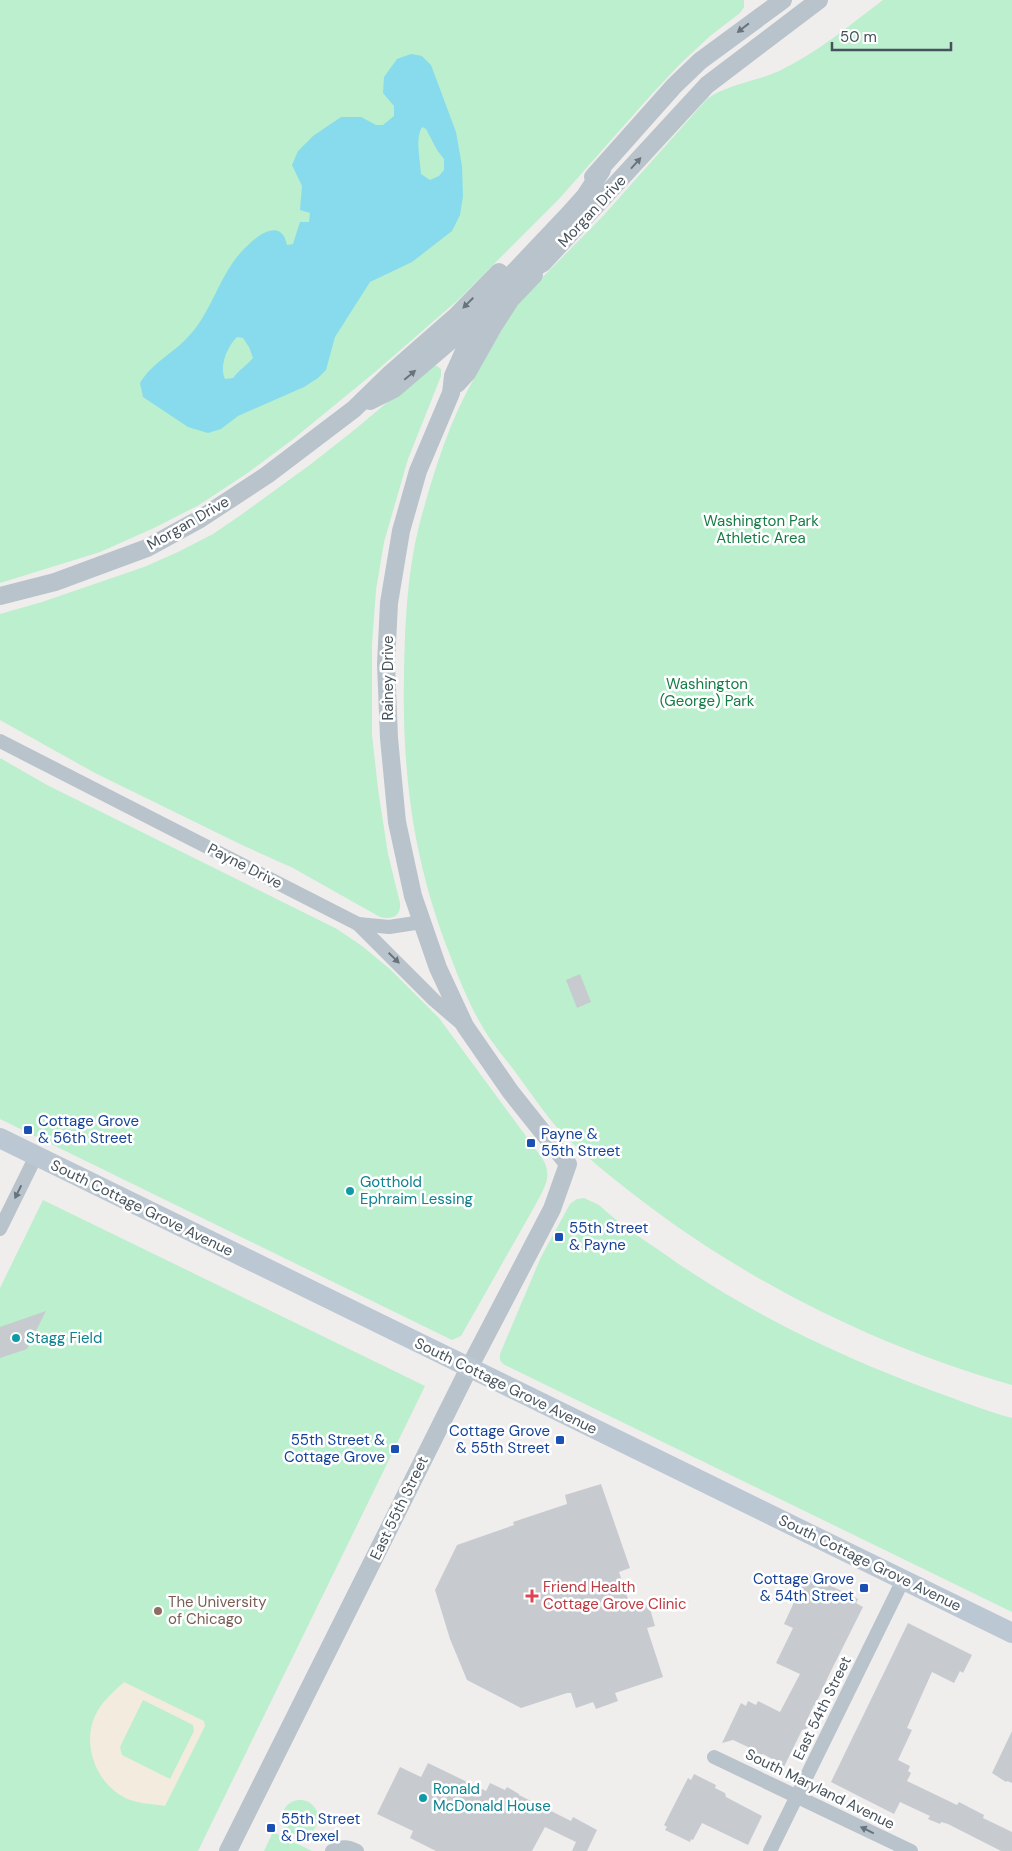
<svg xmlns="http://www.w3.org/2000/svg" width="1012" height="1851" font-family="'DM Sans',sans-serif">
<rect width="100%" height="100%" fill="#f0eded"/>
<!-- green -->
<g fill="#bbefcd">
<path d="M0 0H744V7L740 13 710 36 679 65 651 95 559 199 458 300 375 372 292 440 249 472 199 505 154 528 100 552 0 583Z"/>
<path d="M883 0H1012V1385C878 1347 747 1282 637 1197 611 1177 585 1156 562 1133 546 1116 533 1096 519 1077 507 1060 492 1044 482 1026 469 1004 459 979 450 955 413 861 402 774 404 673 405 624 407 574 419 526 428 492 438 458 451 426 467 387 490 350 511 314L523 297 604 215 707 99C728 84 755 82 779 71 817 53 850 25 883 0Z"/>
<path d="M432 365 437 366 441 369V376L408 459 384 542 376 590 372 644V735L378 789 388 854 400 903C401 917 392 920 380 917L293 868 242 845 95 773 0 720V614L42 602 144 567 178 552 213 534 238 517 311 464 353 431Z"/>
<path d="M0 758 47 785 337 929 362 946 391 970 439 1018 542 1158C553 1175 545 1186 537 1202L461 1336 452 1340 0 1119Z"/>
<path d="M584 1198 599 1205C618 1223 641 1238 663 1253 746 1312 838 1356 933 1391 959 1400 985 1411 1012 1418V1612L503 1364 500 1360V1354L541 1257 570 1204 577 1199Z"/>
<path d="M43 1200 425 1386 198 1851H0V1288Z"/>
<circle cx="300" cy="1818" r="18"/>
<path d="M273 1832 312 1851H264Z"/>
</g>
<!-- sand -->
<path fill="#f2ebde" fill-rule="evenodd" d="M124 1682 204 1721 205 1726 165 1806C154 1804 141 1804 130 1800 96 1787 79 1742 98 1710 105 1699 115 1690 124 1682ZM143 1700 193 1725 194 1731 170 1779 122 1755 120 1747Z"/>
<!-- water -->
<path fill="#88dbec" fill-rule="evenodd" d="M411 54 422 56 431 65 456 132 462 166 463 196 460 215 452 231 412 262 370 282 335 337 326 370 318 378 304 387 238 416 221 429 208 433 188 427 143 397 140 383C152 363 172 354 187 338 210 315 217 282 237 257 248 243 280 212 287 245L293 244 300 222H309L310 213 300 210 302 186 292 165 298 151 313 136 341 117H361L376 125H383L394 116V106L383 93 384 77 397 59ZM422 127 426 129 437 150 444 159V170L439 176 430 180 421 174C420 159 415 139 422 127ZM237 337 243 338 249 347 253 358C246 366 239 370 233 378L225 379C219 366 227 347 237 337Z"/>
<!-- building -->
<g fill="#c7cbd0">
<path d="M580 974 591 1002 577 1008 566 980Z"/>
<path d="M46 1311 27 1349 0 1358V1327Z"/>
<path d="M601 1484 630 1568 619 1572 631 1608 648 1602 655 1626 647 1628 663 1677 615 1693 618 1701 596 1709 593 1702 576 1708 571 1693H567L521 1708 467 1680 450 1639 435 1590 457 1545 514 1525 513 1522 567 1504 565 1495Z"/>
<path d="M805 1573 858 1599 856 1603 863 1607 828 1677 818 1699 820 1703 814 1705 806 1722 808 1728 802 1730 781 1773 776 1761 763 1754 757 1756 756 1752 748 1749V1747L733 1740 722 1743 741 1703 746 1706 748 1701 756 1705 758 1701 780 1712 800 1674 776 1663 793 1628 784 1624 795 1600 792 1599Z"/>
<path d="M908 1623 972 1655 963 1673 960 1671 954 1683 932 1672 907 1728 912 1730 898 1760 910 1766 908 1771 911 1773 907 1781 957 1805 959 1802 984 1815 983 1818 1012 1832V1851H1001L948 1824 941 1822 940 1824 928 1819 930 1816 900 1802 894 1814 831 1782Z"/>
<path d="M1012 1731V1783L1007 1781 1006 1782 992 1773Z"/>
<path d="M428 1763 486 1791 490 1783 505 1790 507 1787 519 1794V1795L571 1821 573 1817 597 1830 587 1851H572L576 1842 545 1827 532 1851H436L410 1838 413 1831 377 1814 400 1767 421 1777Z"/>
<path d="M694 1774 716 1785 715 1788 725 1793 726 1797 762 1816 748 1845 702 1823 693 1840 691 1839 690 1842 665 1830 667 1827 664 1825 688 1778 691 1780Z"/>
</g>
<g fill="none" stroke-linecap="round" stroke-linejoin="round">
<!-- minor -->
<g stroke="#b9c3cb" stroke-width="14">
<path d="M0 741 358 924 434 1000 462 1024"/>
<path d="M358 924 389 927 422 922"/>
<path d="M0 1229 36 1156"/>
<path d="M714 1757 911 1851"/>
<path d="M332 1851C342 1846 347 1846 357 1851"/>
<path d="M770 1851 903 1580"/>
</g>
<!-- tertiary -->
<g stroke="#b9c3cb" stroke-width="18">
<path d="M593 177 674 86 700 61 783 0"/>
<path d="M519 279 528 271 543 263 707 85 819 0"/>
<path d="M457 384 467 373 493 327 511 299 534 275"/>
<path d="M370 401 394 389 476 319"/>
<path d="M0 596 55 582 147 548 200 519 267 475 354 409 391 373 456 316 499 272"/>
<path d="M228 1851 469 1368 552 1209 568 1164 510 1091 465 1026 438 968 413 896 397 822 389 738 386 664 389 603 401 531 418 471 451 393 453 376 480 315 494 293 567 216 585 196 602 170"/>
</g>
<!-- secondary -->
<path stroke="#bbc7d2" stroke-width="20" d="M0 1138 1012 1633"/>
</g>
<!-- one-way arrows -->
<defs><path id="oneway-solid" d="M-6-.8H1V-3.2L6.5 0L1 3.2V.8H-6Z" transform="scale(1.25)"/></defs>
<g fill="#68747d">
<use href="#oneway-solid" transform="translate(743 28) rotate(142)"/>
<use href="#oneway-solid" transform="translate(636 163) rotate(-48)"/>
<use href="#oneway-solid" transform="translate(468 303) rotate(135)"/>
<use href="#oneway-solid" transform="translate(410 375) rotate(-40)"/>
<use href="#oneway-solid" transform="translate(394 958) rotate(44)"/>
<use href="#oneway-solid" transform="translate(18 1192) rotate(116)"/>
<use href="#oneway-solid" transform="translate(867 1830) rotate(-154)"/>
</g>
<!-- markers -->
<g fill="#1a4fb4" stroke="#fff" stroke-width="2">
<rect x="23" y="1125" width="10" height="10" rx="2.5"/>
<rect x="526" y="1138" width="10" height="10" rx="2.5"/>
<rect x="554" y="1232" width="10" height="10" rx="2.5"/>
<rect x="555" y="1435" width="10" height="10" rx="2.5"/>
<rect x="390" y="1444" width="10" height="10" rx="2.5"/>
<rect x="859" y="1583" width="10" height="10" rx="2.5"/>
<rect x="266" y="1823" width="10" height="10" rx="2.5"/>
</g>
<g fill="#0f9aa8" stroke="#fff" stroke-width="2">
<circle cx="350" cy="1191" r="5"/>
<circle cx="16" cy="1338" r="5"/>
<circle cx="423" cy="1798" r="5"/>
</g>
<path fill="#e0444e" stroke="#fff" stroke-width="2" d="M529.5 1588.5h5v5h5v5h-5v5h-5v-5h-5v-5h5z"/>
<circle fill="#8d6e63" stroke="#fff" stroke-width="2" cx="158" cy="1611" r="5"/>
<g text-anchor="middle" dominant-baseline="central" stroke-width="5" stroke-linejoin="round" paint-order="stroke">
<!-- street labels -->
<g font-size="15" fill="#46525b" stroke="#fff">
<text transform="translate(592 211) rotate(-47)">Morgan Drive</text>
<text transform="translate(188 523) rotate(-30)">Morgan Drive</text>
<text transform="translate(388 678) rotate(-90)">Rainey Drive</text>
<text transform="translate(245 866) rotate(27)">Payne Drive</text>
<text transform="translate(142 1208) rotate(26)">South Cottage Grove Avenue</text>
<text transform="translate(506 1386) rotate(26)">South Cottage Grove Avenue</text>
<text transform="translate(399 1508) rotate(-64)">East 55th Street</text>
<text transform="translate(870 1563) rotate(26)">South Cottage Grove Avenue</text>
<text transform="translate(822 1708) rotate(-64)">East 54th Street</text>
<text transform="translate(820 1789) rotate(26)">South Maryland Avenue</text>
</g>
<!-- park labels -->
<g font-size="15" fill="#167c46" stroke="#fff">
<text x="761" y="521">Washington Park<tspan x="761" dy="17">Athletic Area</tspan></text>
<text x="707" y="684">Washington<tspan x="707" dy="17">(George) Park</tspan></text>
</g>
<!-- transit labels -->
<g font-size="15" fill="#164399" stroke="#fff" text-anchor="start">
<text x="38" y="1121">Cottage Grove<tspan x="38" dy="17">&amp; 56th Street</tspan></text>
<text x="541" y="1134">Payne &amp;<tspan x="541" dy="17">55th Street</tspan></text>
<text x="569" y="1228">55th Street<tspan x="569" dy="17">&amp; Payne</tspan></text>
<text x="550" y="1431" text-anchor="end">Cottage Grove<tspan x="550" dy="17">&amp; 55th Street</tspan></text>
<text x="385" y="1440" text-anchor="end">55th Street &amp;<tspan x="385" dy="17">Cottage Grove</tspan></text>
<text x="854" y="1579" text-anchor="end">Cottage Grove<tspan x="854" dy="17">&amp; 54th Street</tspan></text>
<text x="281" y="1819">55th Street<tspan x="281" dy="17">&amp; Drexel</tspan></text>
</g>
<!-- culture labels -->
<g font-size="15" fill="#0d838f" stroke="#fff" text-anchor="start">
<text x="360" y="1182">Gotthold<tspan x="360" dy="17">Ephraim Lessing</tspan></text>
<text x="26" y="1338">Stagg Field</text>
<text x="433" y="1789">Ronald<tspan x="433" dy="17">McDonald House</tspan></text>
</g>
<!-- health labels -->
<g font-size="15" fill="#be3a42" stroke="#fff" text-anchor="start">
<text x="543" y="1587">Friend Health<tspan x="543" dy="17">Cottage Grove Clinic</tspan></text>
</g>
<!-- education labels -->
<g font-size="15" fill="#785e54" stroke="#fff" text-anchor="start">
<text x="168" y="1602">The University<tspan x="168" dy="17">of Chicago</tspan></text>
</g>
</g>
<!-- scale -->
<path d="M832 42v8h119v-8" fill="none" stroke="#46525b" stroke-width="2.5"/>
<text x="840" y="42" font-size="15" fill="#46525b" stroke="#ffffff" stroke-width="4" paint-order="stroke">50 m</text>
</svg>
